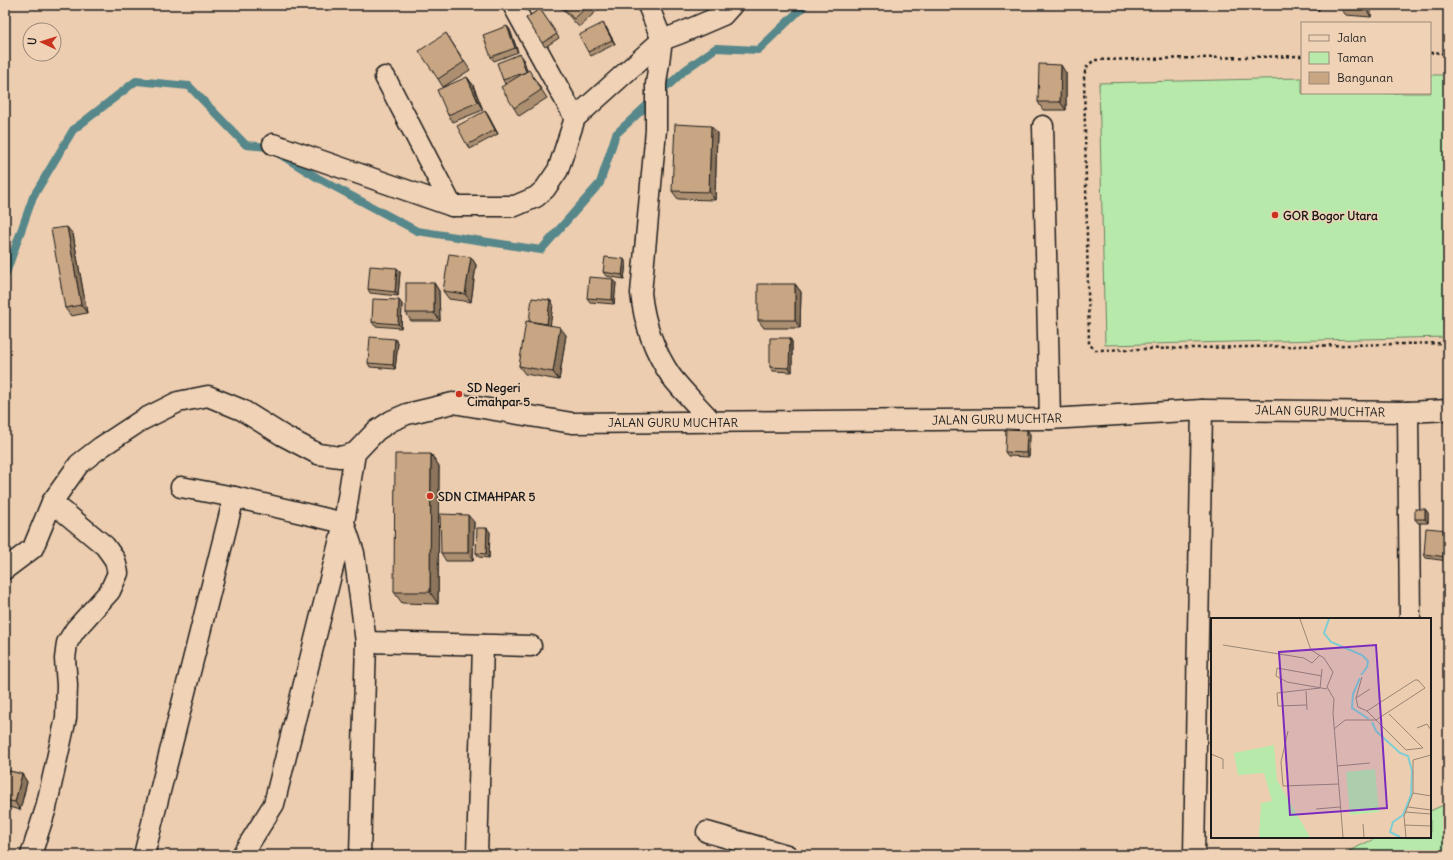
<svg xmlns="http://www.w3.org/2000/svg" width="1453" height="860" font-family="Delius,sans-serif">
<rect width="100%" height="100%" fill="#edcdaf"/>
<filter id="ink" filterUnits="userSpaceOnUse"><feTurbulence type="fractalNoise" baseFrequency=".025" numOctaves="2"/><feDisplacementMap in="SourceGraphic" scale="8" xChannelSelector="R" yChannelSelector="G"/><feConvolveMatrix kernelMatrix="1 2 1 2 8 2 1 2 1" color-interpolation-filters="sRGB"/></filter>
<g filter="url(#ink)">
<!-- green -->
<g fill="#b7eaaa" stroke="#6a8363">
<path d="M1430 75H1448V337L1105 345 1099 83 1302 78V93H1430Z"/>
<path d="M1448 803V855H1341L1378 837H1430V811Z"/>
</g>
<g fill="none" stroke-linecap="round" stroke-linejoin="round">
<!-- stream -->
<path stroke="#56878a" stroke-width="8" d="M5 276 33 197 73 130 136 81 189 86 246 145 268 147 318 178 417 231 541 250 600 183 616 134 685 70 716 48 758 50 805 5"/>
<!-- street casing -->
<g stroke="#1c1c1c" stroke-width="23">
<g id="street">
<path d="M513 5 575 118"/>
<path d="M648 5 662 40 656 84V130L641 293C644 322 654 351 671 376 683 392 699 407 712 422"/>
<path d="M385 77 452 206"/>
<path d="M1043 126 1050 419"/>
<path d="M273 144 452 206H515L536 197 545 189 558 170 575 118 662 40 681 33 723 15 732 5"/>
<path d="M1408 412 1410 619"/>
<path d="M181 487 234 497 344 523 354 553 366 642 360 855"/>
<path d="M5 569 33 548 52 502 79 464 101 447 142 420 178 402 208 396 242 410 282 435 318 454 340 457 355 453 376 431 391 421 407 414 453 403 572 423 1050 419 1202 410 1408 412 1448 410"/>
<path d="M366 642 531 646"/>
<path d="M707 832 787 855"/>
<path d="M31 855 46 808 66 718 67 685 65 659 67 643 75 630 110 591 118 573 115 560 105 546 52 502"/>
<path d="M144 855 234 497"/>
<path d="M242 855 274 804 344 523 355 453"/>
<path d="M477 855 483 645"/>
<path d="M1194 855 1202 410"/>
</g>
</g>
<!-- path -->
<g stroke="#1c1c1c" stroke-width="2.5" stroke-dasharray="3 3" stroke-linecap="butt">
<path d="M1430 53 1448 52"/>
<path d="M1441 53 1448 55"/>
<path d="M1302 56 1094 60 1086 68 1084 76 1089 344 1095 350 1448 343"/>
</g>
<!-- street -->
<use href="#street" stroke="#f0d2b6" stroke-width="20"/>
</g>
<!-- wall -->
<g fill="#ac8f71" stroke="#1c1c1c">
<path d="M523 5H536L527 11Z"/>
<path d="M559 5H603L579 27Z"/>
<path d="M614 5H626L618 11Z"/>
<path d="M1286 5H1319V10L1288 7Z"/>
<path d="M1341 5H1372L1371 17 1346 15 1340 8Z"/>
<path d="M540 9 559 38 545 47 526 18Z"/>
<path d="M507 26 510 30 518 52 494 61 491 57Z"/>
<path d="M606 27 615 44 591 56 588 52Z"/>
<path d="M446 33 470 70 443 87 438 79Z"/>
<path d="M520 54 523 58 527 71 534 78 547 98 519 116 514 108 507 83 505 84 503 80Z"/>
<path d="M1066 73V110H1043L1038 102Z"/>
<path d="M467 77 473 85 483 110 453 122 448 115Z"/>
<path d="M485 111 498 134 470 149 467 145Z"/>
<path d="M717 133 715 200 678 199 672 191Z"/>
<path d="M73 234 87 313 71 316 65 308Z"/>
<path d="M471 257 476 265 471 302 449 299 443 291Z"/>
<path d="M626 263 624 279 606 276 603 272Z"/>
<path d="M397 268 400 272 398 296 370 293 368 289Z"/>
<path d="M434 283 439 291 440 321H411L406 313Z"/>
<path d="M616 283 614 304 590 302 587 298Z"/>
<path d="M795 284 801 292 800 328H764L758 320Z"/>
<path d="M550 300 553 304 550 325 566 335 559 380 525 374 519 366 529 322V321Z"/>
<path d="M402 304 401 328 375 326 372 322Z"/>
<path d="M790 338 792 342V372L773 371 770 367Z"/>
<path d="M398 343 395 369 370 367 368 363Z"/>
<path d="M1027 430 1030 434 1029 457 1008 456 1005 452Z"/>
<path d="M431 454 439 466 438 604 402 603 394 592Z"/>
<path d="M1425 509 1428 513V523H1418L1415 519Z"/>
<path d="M474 522 473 561H446L441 553Z"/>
<path d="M1448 530V561L1426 558 1424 554Z"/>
<path d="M490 532 489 558 479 557 476 553Z"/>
<path d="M5 770 22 774 27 782 20 810 5 806Z"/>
</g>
<!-- shaded-wall -->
<g fill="#8c745c" stroke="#1c1c1c">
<path d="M1315 5H1319V10Z"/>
<path d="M1366 5H1372L1371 17 1366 9Z"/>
<path d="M603 23 606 27 615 44 612 40Z"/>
<path d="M507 26 510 30 518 52 515 48Z"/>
<path d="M520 54 523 58 529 76 526 72Z"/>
<path d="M1061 65 1066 73V110L1060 102Z"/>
<path d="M467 77 473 85 483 110 478 102Z"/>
<path d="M485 111 488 115 498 134 495 130Z"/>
<path d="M711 126 717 133 715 200 709 192Z"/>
<path d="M67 227 73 234 87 313 81 305Z"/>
<path d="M471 257 476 265 471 302 465 294Z"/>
<path d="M624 259 626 263 624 279 622 275Z"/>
<path d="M397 268 400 272 398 296 395 292Z"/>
<path d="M613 279 616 283 614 304 612 300Z"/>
<path d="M434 283 439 291 440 321 434 313Z"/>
<path d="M795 284 801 292 800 328 795 320Z"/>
<path d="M399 300 402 304 401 328 398 324Z"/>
<path d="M550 300 553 304 550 328 547 324Z"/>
<path d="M560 327 566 335 559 380 553 372Z"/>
<path d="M790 338 792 342V372L789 368Z"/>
<path d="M395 339 398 343 395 369 393 365Z"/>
<path d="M1027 430 1030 434 1029 457 1026 453Z"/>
<path d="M431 454 439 466 438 604 430 592Z"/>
<path d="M1425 509 1428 513V523L1425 519Z"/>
<path d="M468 515 474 522 473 561 468 553Z"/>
<path d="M487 528 490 532 489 558 486 554Z"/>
<path d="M1448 542V559L1446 557Z"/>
<path d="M22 774 27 782 20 810 15 802Z"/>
</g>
<!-- building -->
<g fill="#c8a683" stroke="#1c1c1c">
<path d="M561 5H589L574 19Z"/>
<path d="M1341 5H1366V9L1340 8Z"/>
<path d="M540 9 557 34 542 43 526 18Z"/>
<path d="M603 23 612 40 588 52 579 35Z"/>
<path d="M507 26 515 48 491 57 483 35Z"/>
<path d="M446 33 464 62 438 79 419 51Z"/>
<path d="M520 54 526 72 503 80 497 63Z"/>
<path d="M1039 64 1061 65 1060 102H1038Z"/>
<path d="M529 70 541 90 514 108 501 87Z"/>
<path d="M467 77 478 102 448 115 437 90Z"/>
<path d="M485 111 495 130 467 145 457 126Z"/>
<path d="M675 124 711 126 709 192 672 191Z"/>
<path d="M67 227 81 305 65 308 51 229Z"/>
<path d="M449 254 471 257 465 294 443 291Z"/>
<path d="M605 257 624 259 622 275 603 272Z"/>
<path d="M370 266 397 268 395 292 368 289Z"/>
<path d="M589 277 613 279 612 300 587 298Z"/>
<rect x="406" y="283" width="28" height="30"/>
<rect x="758" y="284" width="37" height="36"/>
<path d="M532 298 550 300 547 324 529 321Z"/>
<path d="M373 299 399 300 398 324 372 322Z"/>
<path d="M526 321 560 327 553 372 519 366Z"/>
<path d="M370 337 395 339 393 365 368 363Z"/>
<path d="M770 338H790L789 368 770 367Z"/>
<path d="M1006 429 1027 430 1026 453 1005 452Z"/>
<path d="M395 454H431L430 592H394Z"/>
<rect x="1415" y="509" width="10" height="10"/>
<path d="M440 514 468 515V553H441Z"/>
<path d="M477 528H487L486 554 476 553Z"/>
<path d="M1426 528 1448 530V542L1446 557 1424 554Z"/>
<path d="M5 770 22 774 15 802 5 800Z"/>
</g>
</g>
<!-- markers -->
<g fill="#c8321e" stroke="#f0d2b6" stroke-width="1.5">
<circle cx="1275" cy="215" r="4"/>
<circle cx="459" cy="394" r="4"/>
<circle cx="430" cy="496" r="4"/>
</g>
<g text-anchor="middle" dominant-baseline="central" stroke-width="3" stroke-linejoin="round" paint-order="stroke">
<!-- poi labels -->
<g font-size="12" font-weight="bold" fill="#1c1c1c" stroke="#f0d2b6" text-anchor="start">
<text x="1283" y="215">GOR Bogor Utara</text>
<text x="467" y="387">SD Negeri<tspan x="467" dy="14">Cimahpar 5</tspan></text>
<text x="438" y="496">SDN CIMAHPAR 5</text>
</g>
<!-- street labels -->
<g font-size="12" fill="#1c1c1c" stroke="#f0d2b6">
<text transform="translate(1320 411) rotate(1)">JALAN GURU MUCHTAR</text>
<text transform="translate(997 419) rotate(-1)">JALAN GURU MUCHTAR</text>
<text x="673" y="422">JALAN GURU MUCHTAR</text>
</g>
</g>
<!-- overview -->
<g transform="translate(1211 618)">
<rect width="220" height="220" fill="#edcdaf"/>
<path d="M63 127 66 162 99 219H48L50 185 61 183 53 155 27 157 23 135ZM164 151 168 194 139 197 135 154Z" fill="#b7eaaa"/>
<path fill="none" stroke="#7cced4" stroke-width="2" d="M118 1 113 15 120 24 151 37 157 43 156 49 150 57M149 60 142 76 141 90 158 101M161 104 165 113 189 135 197 138 201 153 200 177 192 197 182 204 179 214 189 219"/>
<path fill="none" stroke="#998674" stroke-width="1" d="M89 1 100 32 113 40 122 54 116 69 123 81 122 95 132 219M12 27 93 40 101 45 109 37M111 58 66 50 65 58 76 64 116 71M151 59 145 80 147 89 156 93 195 132 212 130 178 96M95 73 96 92M145 80 159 71M96 87 67 88 66 75 109 70 111 51M206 110 216 106 220 112M123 111 134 102H165L214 70 207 62H204L156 93M77 113 70 144 72 168 128 166M0 136 12 141V151M126 148 159 145M202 175 220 178M197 189 220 192M105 191 129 189M194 194 220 196M152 206 153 219M193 207 220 208M195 219 193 198 202 175V142L220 137"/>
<path fill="#7b2cbf" fill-opacity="0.15" stroke="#7b2cbf" stroke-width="2" d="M165 27 176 190 79 197 68 34Z"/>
<rect width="220" height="220" fill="none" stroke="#1c1c1c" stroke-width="2"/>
</g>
<!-- margin -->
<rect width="1453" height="860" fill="none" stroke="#f0d2b6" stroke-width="20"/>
<rect x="10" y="10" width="1433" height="840" fill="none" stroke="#1c1c1c" stroke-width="1.5" filter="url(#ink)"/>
<!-- legend -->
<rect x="1301" y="22" width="130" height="72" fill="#f0d2b6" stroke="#9b8978"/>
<rect x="1309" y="35" width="20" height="6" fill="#f0d2b6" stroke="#9b8978"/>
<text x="1337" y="42" font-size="12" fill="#1c1c1c">Jalan</text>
<rect x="1309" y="52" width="20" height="12" fill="#b7eaaa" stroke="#9b8978"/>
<text x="1337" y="62" font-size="12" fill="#1c1c1c">Taman</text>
<rect x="1309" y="72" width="20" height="12" fill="#c8a683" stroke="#9b8978"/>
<text x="1337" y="82" font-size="12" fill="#1c1c1c">Bangunan</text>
<!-- north arrow -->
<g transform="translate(42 42) rotate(274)"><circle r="19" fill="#f0d2b6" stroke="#9b8978"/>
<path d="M0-3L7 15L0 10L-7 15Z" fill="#c8321e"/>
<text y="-6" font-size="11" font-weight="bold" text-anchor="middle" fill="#1c1c1c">U</text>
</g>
</svg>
